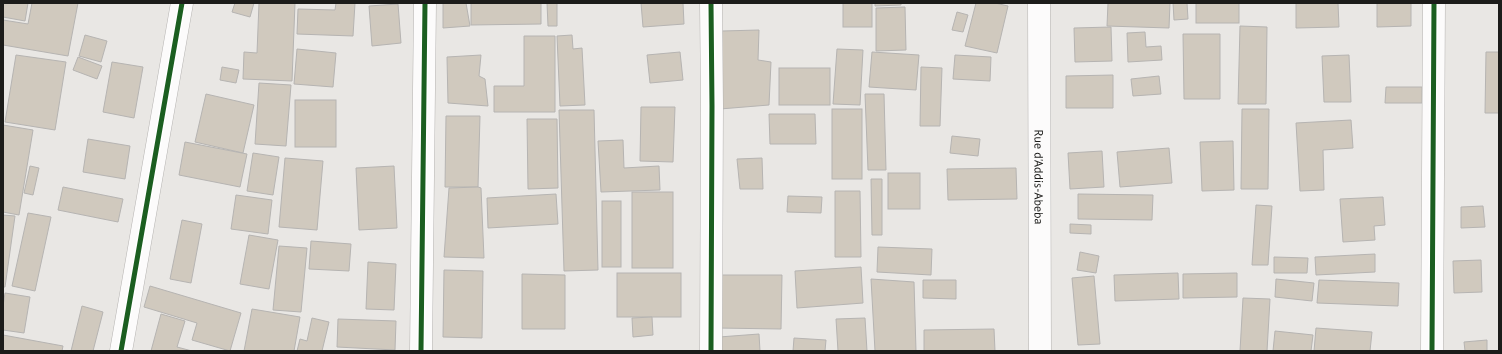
<svg xmlns="http://www.w3.org/2000/svg" width="1502" height="354" font-family="'PT Sans',sans-serif">
<rect width="100%" height="100%" fill="#e9e7e4"/>
<!-- building -->
<g fill="#d0c9be" stroke="#b6b4b2">
<path d="M3 3H28L25 21 3 17Z"/>
<path d="M32 3H78L68 56 3 45V20L28 24Z"/>
<path d="M235 3H254L250 17 232 12Z"/>
<path d="M259 3H295L292 81 243 79 244 52 257 53Z"/>
<path d="M336 3H355L353 36 297 34 298 9 335 10Z"/>
<path d="M443 3H466L470 26 443 28Z"/>
<path d="M471 3H541V24L471 25Z"/>
<path d="M547 3H557V26H548Z"/>
<path d="M641 3H683L684 24 643 27Z"/>
<rect x="843" y="3" width="29" height="24"/>
<path d="M875 3H901V5L875 6Z"/>
<path d="M976 3H995L1008 6 997 53 965 46Z"/>
<path d="M1108 3H1170L1169 28 1107 26Z"/>
<path d="M1173 3H1187L1188 19 1174 20Z"/>
<rect x="1196" y="3" width="43" height="20"/>
<path d="M1296 3H1338L1339 27 1296 28Z"/>
<path d="M1377 3H1411V26L1377 27Z"/>
<path d="M398 4 401 43 372 46 369 6Z"/>
<path d="M905 7 906 50 876 51V8Z"/>
<path d="M957 12 968 15 963 32 952 30Z"/>
<path d="M1240 26 1267 27 1266 104H1238Z"/>
<path d="M1111 27 1112 61 1075 62 1074 28Z"/>
<path d="M759 30 758 60 771 62 769 105 720 109 722 31Z"/>
<path d="M1145 32 1146 47 1161 46 1162 60 1128 62 1127 33Z"/>
<path d="M1183 34H1220V99H1184Z"/>
<path d="M85 35 107 41 101 62 79 56Z"/>
<path d="M572 35 573 49 582 48 585 105 560 106 557 36Z"/>
<path d="M524 36H555V112H494V86H524Z"/>
<path d="M297 49 336 53 333 87 294 84Z"/>
<path d="M837 49 863 50 860 105 833 104Z"/>
<path d="M680 52 683 80 650 83 647 55Z"/>
<path d="M872 52 919 55 916 90 869 87Z"/>
<path d="M1486 52H1499V113H1485Z"/>
<path d="M16 55 66 62 55 130 5 122Z"/>
<path d="M481 55 479 76 485 79 488 106 448 103 447 57Z"/>
<path d="M955 55 991 57 990 81 953 79Z"/>
<path d="M1349 55 1351 102H1324L1322 56Z"/>
<path d="M78 57 102 66 97 79 73 70Z"/>
<path d="M112 62 143 67 134 118 103 112Z"/>
<path d="M222 67 239 70 236 83 220 80Z"/>
<path d="M921 67 942 68 940 126H920Z"/>
<rect x="779" y="68" width="51" height="37"/>
<path d="M1113 75V108H1066V76Z"/>
<path d="M1159 76 1161 94 1133 96 1131 79Z"/>
<path d="M259 83 291 85 286 146 255 144Z"/>
<path d="M1386 87H1422V103H1385Z"/>
<path d="M206 94 254 105 243 153 195 142Z"/>
<path d="M865 94H884L886 170H868Z"/>
<rect x="295" y="100" width="41" height="47"/>
<path d="M641 107H675L673 162 640 161Z"/>
<rect x="832" y="109" width="30" height="70"/>
<path d="M1242 109H1269L1268 189H1241Z"/>
<path d="M559 110H594L598 270 564 271Z"/>
<path d="M769 114H815L816 144H770Z"/>
<path d="M446 116H480L478 187H445Z"/>
<path d="M527 119H557L558 188 528 189Z"/>
<path d="M1351 120 1353 148 1323 150 1324 190 1300 191 1296 123Z"/>
<path d="M3 125 33 130 19 215 3 212Z"/>
<path d="M952 136 980 139 978 156 950 153Z"/>
<path d="M88 139 130 146 125 179 83 172Z"/>
<path d="M623 140 624 168 659 166 660 190 601 192 598 141Z"/>
<path d="M1233 141 1234 190 1202 191 1200 142Z"/>
<path d="M185 142 247 154 240 187 179 175Z"/>
<path d="M1169 148 1172 183 1120 187 1117 152Z"/>
<path d="M1102 151 1104 187 1070 189 1068 153Z"/>
<path d="M253 153 279 157 273 195 247 191Z"/>
<path d="M285 158 323 161 317 230 279 227Z"/>
<path d="M762 158 763 189H740L737 159Z"/>
<path d="M30 166 39 168 33 195 24 193Z"/>
<path d="M394 166 397 228 359 230 356 168Z"/>
<path d="M1016 168 1017 199 948 200 947 169Z"/>
<rect x="888" y="173" width="32" height="36"/>
<path d="M871 179H882V235H872Z"/>
<path d="M63 187 123 199 118 222 58 210Z"/>
<path d="M478 187 481 188 484 258 444 257 449 188Z"/>
<path d="M835 191H860L861 257H835Z"/>
<rect x="632" y="192" width="41" height="76"/>
<path d="M556 194 558 224 488 228 487 198Z"/>
<path d="M1078 194 1153 195 1152 220 1078 219Z"/>
<path d="M236 195 272 200 268 234 231 229Z"/>
<path d="M788 196 822 197 821 213 787 212Z"/>
<path d="M1383 197 1385 225 1374 226 1375 240 1343 242 1340 199Z"/>
<rect x="602" y="201" width="19" height="66"/>
<path d="M1256 205 1272 206 1268 265H1252Z"/>
<path d="M1483 206 1485 227 1461 228V207Z"/>
<path d="M28 213 51 217 35 291 12 286Z"/>
<path d="M3 215 15 216 5 287H3Z"/>
<path d="M182 220 202 224 191 283 170 279Z"/>
<path d="M1070 224 1091 225V234L1070 233Z"/>
<path d="M249 235 278 240 269 289 240 284Z"/>
<path d="M311 241 351 244 349 271 309 269Z"/>
<path d="M279 246 307 248 301 312 273 310Z"/>
<path d="M878 247 932 249 931 275 877 272Z"/>
<path d="M1080 252 1099 256 1096 273 1077 270Z"/>
<path d="M1375 254V272L1316 275 1315 257Z"/>
<path d="M1274 257 1308 258 1307 273H1274Z"/>
<path d="M1481 260 1482 292 1454 293 1453 261Z"/>
<path d="M368 262 396 264 394 310 366 309Z"/>
<path d="M861 267 863 303 797 308 795 271Z"/>
<path d="M444 270 483 271 482 338 443 337Z"/>
<rect x="617" y="273" width="64" height="44"/>
<path d="M1178 273 1179 299 1115 301 1114 275Z"/>
<path d="M1237 273V297L1183 298V274Z"/>
<path d="M522 274 565 275V329H522Z"/>
<path d="M718 275H782L781 329 717 328Z"/>
<path d="M1094 276 1100 344 1078 345 1072 278Z"/>
<path d="M871 279 914 282 916 351H875Z"/>
<path d="M1276 279 1314 283 1312 301 1275 297Z"/>
<path d="M923 280H956V299L923 298Z"/>
<path d="M1319 280 1399 283 1398 306 1317 303Z"/>
<path d="M150 286 241 313 230 351 192 340 197 323 144 307Z"/>
<path d="M5 293 30 297 24 333 3 330V306Z"/>
<path d="M1243 298 1270 299 1267 351H1240Z"/>
<path d="M82 306 103 312 93 351H71Z"/>
<path d="M252 309 300 317 294 351H244Z"/>
<path d="M161 314 185 321 177 347 192 351H151Z"/>
<path d="M652 317 653 335 633 337 632 318Z"/>
<path d="M312 318 329 322 322 351H297L300 339 307 341Z"/>
<path d="M865 318 867 351H838L836 319Z"/>
<path d="M338 319 396 321 395 350 337 347Z"/>
<path d="M1316 328 1372 332 1370 351H1314Z"/>
<path d="M994 329 995 351H924V330Z"/>
<path d="M1275 331 1313 335 1311 351H1273Z"/>
<path d="M759 334 760 351H719V337Z"/>
<path d="M3 335 63 346 62 351H3Z"/>
<path d="M794 338 826 340 825 351H793Z"/>
<path d="M1487 340V351H1465L1464 342Z"/>
</g>
<g fill="none" stroke-linecap="round" stroke-linejoin="round">
<!-- minor casing -->
<g stroke="#b5b3b1" stroke-width="23">
<g id="minor">
<path id="s1" d="M1039 3 1040 351"/>
<path d="M121 351 182 3"/>
<path d="M421 351 425 3"/>
<path d="M711 351 712 106 711 3"/>
<path d="M1432 351 1434 3"/>
</g>
</g>
<!-- minor -->
<use href="#minor" stroke="#fcfbfb" stroke-width="22"/>
<!-- cycleway casing -->
<g stroke="#fff" stroke-width="8">
<g id="cycleway">
<path d="M121 351 182 3"/>
<path d="M421 351 425 3"/>
<path d="M711 351 712 106 711 3"/>
<path d="M1432 351 1434 3"/>
</g>
</g>
<!-- cycleway -->
<use href="#cycleway" stroke="#1b5e20" stroke-width="5"/>
</g>
<g text-anchor="middle" dominant-baseline="central" stroke-width="4" stroke-linejoin="round" paint-order="stroke">
<!-- street labels -->
<g font-size="12" fill="#1c1c1a" stroke="#fff">
<text stroke="none"><textPath href="#s1" startOffset="174">Rue d'Addis-Abeba</textPath></text>
</g>
</g>
<!-- border -->
<rect width="1502" height="354" fill="none" stroke="#1c1c1a" stroke-width="8"/>
</svg>
